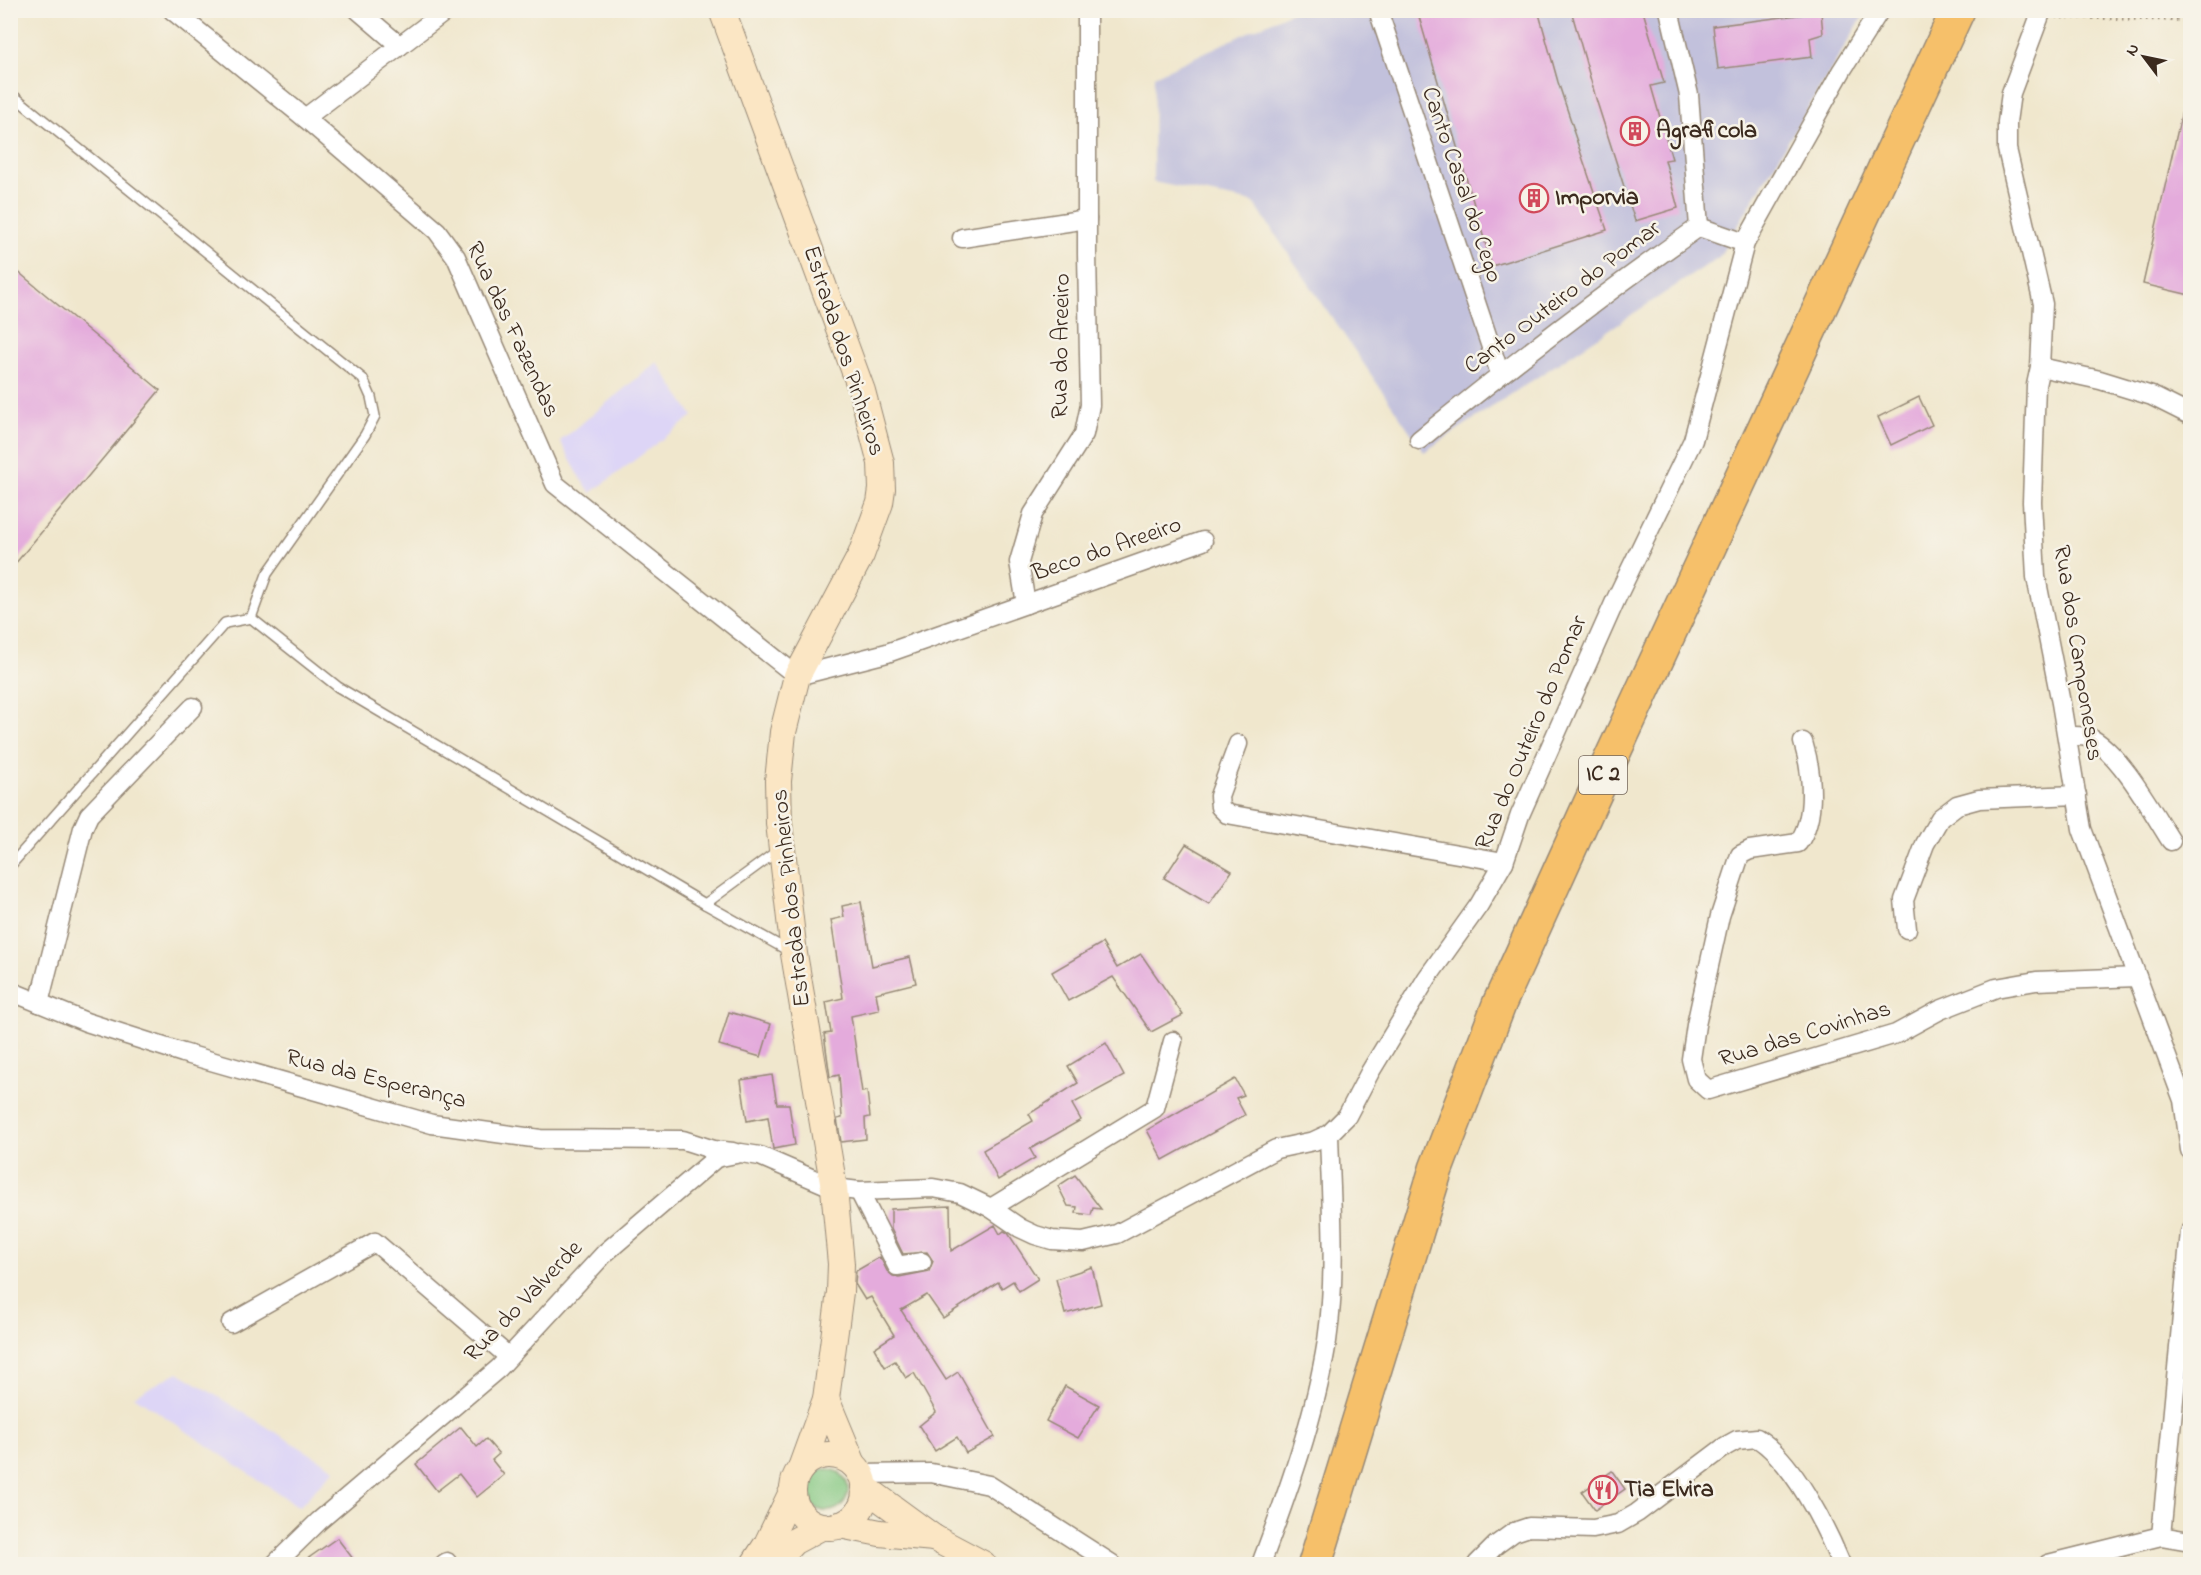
<svg xmlns="http://www.w3.org/2000/svg" width="2201" height="1575" font-family="'Indie Flower',sans-serif">
<rect width="100%" height="100%" fill="#f7f3e8"/>
<filter id="ink" filterUnits="userSpaceOnUse"><feTurbulence type="fractalNoise" baseFrequency=".0167" numOctaves="2"/><feDisplacementMap in="SourceGraphic" scale="12" xChannelSelector="R" yChannelSelector="G"/><feConvolveMatrix kernelMatrix="1 2 1 2 8 2 1 2 1" color-interpolation-filters="sRGB"/></filter>
<filter id="wash" filterUnits="userSpaceOnUse"><feTurbulence type="fractalNoise" baseFrequency=".008" numOctaves="4" result="noise"/><feDisplacementMap in="SourceGraphic" scale="24" xChannelSelector="R" yChannelSelector="G"/><feGaussianBlur stdDeviation="1.35" result="paint"/><feColorMatrix in="noise" values="0 0 0 0 0 0 0 0 0 0 0 0 0 0 0 0 0 1.4 0 .05"/><feComposite in="paint" operator="in"/></filter>
<g filter="url(#wash)">
<rect width="100%" height="100%" fill="#f0e7cd"/>
<!-- built -->
<g fill="#ddd5f6">
<path d="M657 362 693 416 591 493 581 479 560 441Z"/>
<path d="M178 1372 335 1469 299 1507 134 1396Z"/>
</g>
<!-- industrial -->
<path fill="#c2c1dc" d="M1294 11H1866L1719 257 1424 452 1253 202 1153 182 1154 76Z"/>
<!-- green -->
<circle fill="#85c882" stroke="#607950" stroke-width="1.5" cx="827" cy="1490" r="21"/>
<g id="blocks">
<!-- building -->
<g fill="#e4abdc">
<path d="M1417 10H1538L1558 82 1574 130H1573L1607 230 1492 266Z"/>
<path d="M1571 10 1643 11 1664 83 1651 86 1672 159 1665 160 1678 208 1635 221 1597 102Z"/>
<path d="M1821 12 1823 34 1810 38 1812 57 1718 69 1713 26Z"/>
<path d="M2184 102 2190 103V295L2143 284Z"/>
<path d="M10 265 160 390 10 570Z"/>
<path d="M1919 397 1932 425 1891 445 1878 417Z"/>
<path d="M1186 844 1232 871 1209 904 1164 878Z"/>
<path d="M861 902 872 966 910 957 916 983 876 993 879 1010 851 1016 862 1092 867 1091 870 1117 865 1118 866 1139 841 1142 837 1119 842 1118 839 1075 830 1077 824 1034 831 1033 826 1002 843 998 831 920 844 917 842 906Z"/>
<path d="M1102 943 1117 968 1141 954 1183 1015 1151 1032 1113 977 1068 1001 1052 972Z"/>
<path d="M729 1012 771 1024 761 1057 719 1045Z"/>
<path d="M1106 1043 1124 1076 1072 1104 1081 1120 1030 1149 1035 1158 998 1180 983 1150 1033 1121 1029 1114 1078 1083 1068 1066Z"/>
<path d="M772 1075 777 1104H789L795 1145 773 1149 768 1117 747 1121 741 1080Z"/>
<path d="M1235 1079 1244 1095 1236 1098 1245 1115 1163 1160 1147 1130Z"/>
<path d="M1075 1175 1101 1209 1093 1208 1091 1215 1076 1213 1077 1207 1068 1206 1058 1186Z"/>
<path d="M950 1206 951 1251 995 1225 1000 1234 1004 1231 1008 1233 1038 1279 1019 1291 1013 1281 1002 1288 998 1282 943 1318 927 1295 901 1310 946 1380 958 1372 995 1437 966 1453 957 1437 935 1451 919 1426 936 1412 914 1373 906 1378 895 1361 885 1367 874 1348 894 1335 871 1297 865 1300 855 1284 856 1271 880 1257 887 1271 893 1276 899 1277 929 1271 933 1261 927 1252 903 1254 891 1229V1209Z"/>
<path d="M1092 1267 1101 1304 1065 1314 1056 1279Z"/>
<path d="M1065 1386 1099 1405 1078 1438 1046 1421Z"/>
<path d="M461 1427 477 1447 486 1439 499 1454 492 1460 504 1475 477 1497 459 1474 437 1491 416 1464Z"/>
<path d="M1612 1471 1625 1489 1595 1510 1582 1492Z"/>
<path d="M337 1538 357 1564H300Z"/>
</g>
</g>
</g>
<g filter="url(#ink)">
<use href="#blocks" fill-opacity="0" stroke="#968876" stroke-width="1.5"/>
<g fill="none" stroke-linecap="round" stroke-linejoin="round">
<!-- lane casing -->
<g stroke="#968876" stroke-width="12">
<g id="lane">
<path d="M10 93 363 379 371 397 375 416 365 435 267 574 251 618"/>
<path d="M251 618 338 687 705 904 789 951"/>
<path d="M10 866 225 623 251 618"/>
<path d="M705 904 780 849"/>
</g>
</g>
<!-- street casing -->
<g stroke="#968876" stroke-width="21">
<g id="street">
<path d="M172 10 305 118 437 231 456 257 555 484 797 676 887 653 1026 604 1019 562 1033 514 1084 434 1090 405 1087 254V10"/>
<path d="M358 10 400 46"/>
<path d="M1378 10 1500 374"/>
<path d="M1669 10 1689 95 1699 227"/>
<path d="M2042 10 2011 93 2007 122V149L2043 304 2040 367 2036 385 2032 502 2036 577 2061 703 2082 829 2183 1100 2190 1150"/>
<path d="M305 118 447 10"/>
<path d="M962 238 1087 219"/>
<path d="M2040 367 2100 380 2152 396 2190 415"/>
<path d="M1419 440C1510 366 1603 294 1699 227L1745 243"/>
<path d="M1026 604 1203 541"/>
<path d="M2067 736C2074 736 2083 735 2090 738 2119 751 2153 813 2171 841"/>
<path d="M1803 742C1812 771 1817 817 1798 843L1750 850 1740 855 1720 916 1696 1025 1691 1059 1696 1079 1708 1090 1896 1034 1940 1010 1996 988 2036 981 2137 977"/>
<path d="M1238 744 1219 796 1220 807 1227 814 1504 862"/>
<path d="M1907 929 1904 900 1925 844 1940 818 1957 805 1979 799 2077 795"/>
<path d="M10 991 86 1022 183 1053 432 1124 540 1139 683 1140 714 1150 733 1152"/>
<path d="M39 1003 83 828 89 815 193 707"/>
<path d="M859 1191 897 1266 922 1262"/>
<path d="M991 1208 1155 1108 1173 1041"/>
<path d="M231 1323 375 1242 509 1357"/>
<path d="M861 1474 931 1473 989 1485 1112 1564"/>
<path d="M2161 1536 2190 1232"/>
<path d="M275 1564 319 1521 499 1368 605 1253 716 1158 741 1153 760 1156 834 1188 859 1191 933 1188 960 1193 991 1208 1020 1228 1035 1235 1052 1240 1083 1242 1117 1234 1276 1149 1314 1141 1329 1134 1347 1116 1370 1072 1427 978 1479 905 1504 862 1520 815 1616 599 1693 440 1745 243 1842 70 1880 10"/>
<path d="M444 1564 447 1562"/>
<path d="M1261 1564C1288 1492 1315 1417 1327 1341 1337 1272 1331 1203 1329 1134"/>
<path d="M1477 1564 1496 1545 1514 1532 1529 1527 1593 1529 1618 1524 1637 1513 1726 1446 1737 1440 1757 1438C1793 1461 1825 1525 1841 1564"/>
<path d="M2048 1564 2161 1536 2190 1541"/>
</g>
</g>
<!-- secondary casing -->
<g stroke="#968876" stroke-width="28">
<g id="secondary">
<path d="M722 10 862 391 881 463 882 489 880 503 861 555 797 676 783 732 778 781 779 823 794 954 834 1188 841 1264 840 1292 826 1399 801 1468"/>
<path d="M826 1399 853 1464"/>
<circle cx="829" cy="1491" r="36"/>
<path d="M864 1487 934 1538 983 1564"/>
<path d="M840 1525 880 1533 934 1538"/>
<path d="M754 1564 767 1544 793 1490"/>
<path d="M773 1564 793 1542 823 1526"/>
</g>
</g>
<!-- highway casing -->
<g stroke="#968876" stroke-width="36">
<path id="highway" d="M1315 1564 1436 1169 1500 1002 1589 806 1958 10"/>
</g>
<!-- path -->
<path stroke="#968876" stroke-width="4" stroke-dasharray="1.5 4.5" stroke-linecap="butt" d="M2056 17 2190 20"/>
<!-- lane -->
<use href="#lane" stroke="#fff" stroke-width="9"/>
<!-- street -->
<use href="#street" stroke="#fff" stroke-width="18"/>
<!-- secondary -->
<use href="#secondary" stroke="#fbe6c4" stroke-width="26"/>
<!-- highway -->
<use href="#highway" stroke="#f6c06b" stroke-width="33"/>
</g>
</g>
<!-- icons -->
<defs>
<g id="building-ring" transform="scale(1.5)"><circle r="9.5" fill="#f7f3e8" stroke="#d1495b" stroke-width="1.5"/><path d="M-4-6H4V6H1V3H-1V6H-4ZM-2.5-4.3h1.7v1.8h-1.7ZM.8-4.3h1.7v1.8H.8ZM-2.5-1h1.7V.8h-1.7ZM.8-1h1.7V.8H.8Z" fill="#d1495b"/></g>
<g id="restaurant-ring" transform="scale(1.5)"><circle r="9.5" fill="#f7f3e8" stroke="#d1495b" stroke-width="1.5"/><path d="M-5-6h1v4h1v-4h1v4h1v-4h1v5L-1.5 .5V6h-2V.5L-5-1ZM5-6V6H3V1.5H1.5Q1.5-4 5-6Z" fill="#d1495b"/></g>
</defs>
<g fill-rule="evenodd">
<use href="#building-ring" x="1635" y="131"/>
<use href="#building-ring" x="1534" y="198"/>
<use href="#restaurant-ring" x="1603" y="1490"/>
</g>
<g text-anchor="middle" dominant-baseline="central" stroke-width="5" stroke-linejoin="round" paint-order="stroke">
<!-- shield labels -->
<rect fill="#f7f3e8" stroke="#73665b" stroke-width="1.5" x="1579" y="756" width="48" height="38" rx="4.5"/>
<g font-size="22" font-weight="bold" fill="#3b2a1e">
<text x="1603" y="775">IC 2</text>
</g>
<!-- poi labels -->
<g font-size="24" font-weight="bold" fill="#3b2a1e" stroke="#f7f3e8" text-anchor="start">
<text x="1656" y="131">Agraficola</text>
<text x="1555" y="198">Imporvia</text>
<text x="1624" y="1490">Tia Elvira</text>
</g>
<!-- street labels -->
<g font-size="24" fill="#3b2a1e" stroke="#f7f3e8">
<text transform="translate(1461 185) rotate(71)">Canto Casal do Cego</text>
<text transform="translate(1563 298) rotate(-37)">Canto Outeiro do Pomar</text>
<text transform="translate(512 330) rotate(65)">Rua das Fazendas</text>
<text transform="translate(1062 346) rotate(-89)">Rua do Areeiro</text>
<text transform="translate(843 351) rotate(72)">Estrada dos Pinheiros</text>
<text transform="translate(1107 550) rotate(-19)">Beco do Areeiro</text>
<text transform="translate(2077 653) rotate(81)">Rua dos Camponeses</text>
<text transform="translate(1532 733) rotate(-67)">Rua do Outeiro do Pomar</text>
<text transform="translate(792 898) rotate(-96)">Estrada dos Pinheiros</text>
<text transform="translate(1805 1035) rotate(-17)">Rua das Covinhas</text>
<text transform="translate(376 1080) rotate(14)">Rua da Esperança</text>
<text transform="translate(524 1302) rotate(-46)">Rua do Valverde</text>
</g>
</g>
<!-- margin -->
<rect width="2201" height="1575" fill="none" stroke="#f7f3e8" stroke-width="36"/>
<!-- north arrow -->
<g transform="translate(2144 57) rotate(302)" stroke="#f7f3e8" stroke-width="4.5" paint-order="stroke">
<path d="M0-4.5L10 22L0 15L-10 22Z" fill="#3b2a1e"/>
<text y="-9" font-size="16" font-weight="bold" text-anchor="middle" fill="#3b2a1e">N</text>
</g>
</svg>
